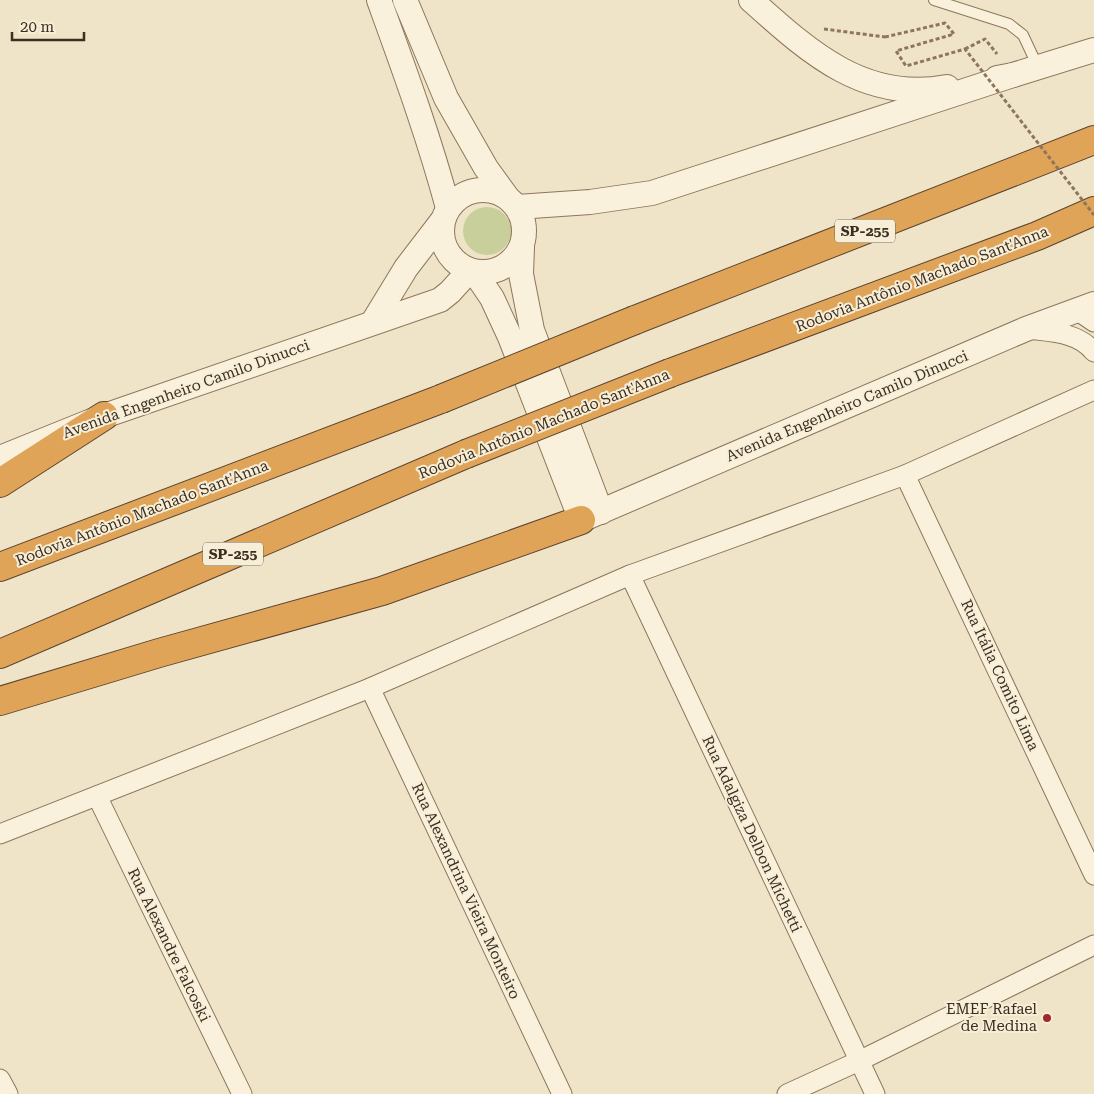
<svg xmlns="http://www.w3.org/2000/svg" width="1094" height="1094" font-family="'Roboto Serif',serif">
<rect width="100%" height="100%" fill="#f0e4c8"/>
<!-- green -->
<circle fill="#c9cf9b" cx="487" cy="231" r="24"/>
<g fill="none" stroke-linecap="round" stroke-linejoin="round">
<!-- service casing -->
<g stroke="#8d765c" stroke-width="12">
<path id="service" d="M934 0 1009 24 1023 35 1038 67"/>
</g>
<!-- minor casing -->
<g stroke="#8d765c" stroke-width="21">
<g id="minor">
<path d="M1078 311 1094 322"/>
<path d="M1027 329C1051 332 1078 332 1094 352"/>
<path d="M905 475 1094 875"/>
<path d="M630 575 875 1094"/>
<path d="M370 688 562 1094"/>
<path d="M97 796 242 1094"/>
<path d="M0 834 370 688 630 575 905 475 1094 390"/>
<path d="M0 1079 8 1094"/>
<path d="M787 1094 859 1061 1094 945"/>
</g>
</g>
<!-- tertiary casing -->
<g stroke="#8d765c" stroke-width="26">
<g id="tertiary">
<path d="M379 0C404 69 429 137 448 208"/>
<path d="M405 0 446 98 486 168 507 197"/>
<path d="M751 0C808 51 864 103 947 87"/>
<path d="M997 78 1013 75 1094 50"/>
<circle cx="483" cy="231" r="41"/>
<path d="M517 207 590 202 652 193 1013 75"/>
<path d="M522 247 521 274 532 330 601 512"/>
<path d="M475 273 492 298 510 337 581 520 1026 329 1094 304"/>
<path d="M373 322 406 268 442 221"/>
<path d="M0 458 104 416 440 300 450 292 469 271"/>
</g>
</g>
<!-- motorway casing -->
<g stroke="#5b4430" stroke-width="30">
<g id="motorway">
<path d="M635 320 1094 140"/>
<path d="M670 373 1037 236 1094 211"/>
<path d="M0 483 104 416"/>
<path d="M0 567 441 399"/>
<path d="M0 654 466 454"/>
<path d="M0 701 159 653 382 591 581 520"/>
</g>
</g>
<!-- path -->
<g stroke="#8d765c" stroke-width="3" stroke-dasharray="4 2.5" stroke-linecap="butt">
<path d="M824 29 885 37"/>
<path d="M965 49 985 39 997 54"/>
</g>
<!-- service -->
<use href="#service" stroke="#faf1dc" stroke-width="10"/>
<!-- minor -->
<use href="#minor" stroke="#faf1dc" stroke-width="19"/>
<!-- tertiary -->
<use href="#tertiary" stroke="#faf1dc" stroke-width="24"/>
<!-- motorway -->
<use href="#motorway" stroke="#e0a458" stroke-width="28"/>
<!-- motorway-bridge casing -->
<g stroke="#5b4430" stroke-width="30" stroke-linecap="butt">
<g id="motorway-bridge">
<path d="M441 399 635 320"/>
<path d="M466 454 670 373"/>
</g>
</g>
<!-- path-bridge -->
<path stroke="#8d765c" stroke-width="3" stroke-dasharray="4 2.5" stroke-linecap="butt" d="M885 37 945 23 954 34 896 51 906 66 965 49 1094 215"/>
<!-- motorway-bridge -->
<use href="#motorway-bridge" stroke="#e0a458" stroke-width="28"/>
</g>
<!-- markers -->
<circle fill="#9e2a2b" stroke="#f7eed8" stroke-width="2" cx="1047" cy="1018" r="5"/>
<g text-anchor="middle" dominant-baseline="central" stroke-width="4" stroke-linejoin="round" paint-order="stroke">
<!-- shield labels -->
<g fill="#f7eed8" stroke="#756857" stroke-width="1">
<rect x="835" y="219.5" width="60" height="23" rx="4"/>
<rect x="203" y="542.5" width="60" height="23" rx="4"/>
</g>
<g font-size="14" font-weight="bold" fill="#3d2e20">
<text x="865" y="231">SP-255</text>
<text x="233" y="554">SP-255</text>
</g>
<!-- street labels -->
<g font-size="15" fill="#3d2e20" stroke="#f7eed8">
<text transform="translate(922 279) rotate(-21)">Rodovia Antônio Machado Sant'Anna</text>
<text transform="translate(186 389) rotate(-20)">Avenida Engenheiro Camilo Dinucci</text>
<text transform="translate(847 406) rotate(-23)">Avenida Engenheiro Camilo Dinucci</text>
<text transform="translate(544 424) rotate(-22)">Rodovia Antônio Machado Sant'Anna</text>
<text transform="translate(142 513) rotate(-21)">Rodovia Antônio Machado Sant'Anna</text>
<text transform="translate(1000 675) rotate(65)">Rua Itália Comito Lima</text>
<text transform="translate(752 834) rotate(65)">Rua Adalgiza Delbon Michetti</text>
<text transform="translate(466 891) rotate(65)">Rua Alexandrina Vieira Monteiro</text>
<text transform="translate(169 945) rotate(64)">Rua Alexandre Falcoski</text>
</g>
<!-- poi labels -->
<g font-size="15" fill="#3d2e20" stroke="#f7eed8" text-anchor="end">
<text x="1037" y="1009">EMEF Rafael<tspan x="1037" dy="17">de Medina</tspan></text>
</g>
</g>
<!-- scale -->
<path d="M12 32v8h72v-8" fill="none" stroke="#3d2e20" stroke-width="2.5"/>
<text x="20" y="32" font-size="15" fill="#3d2e20" stroke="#f7eed8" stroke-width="4" paint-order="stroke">20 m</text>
</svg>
